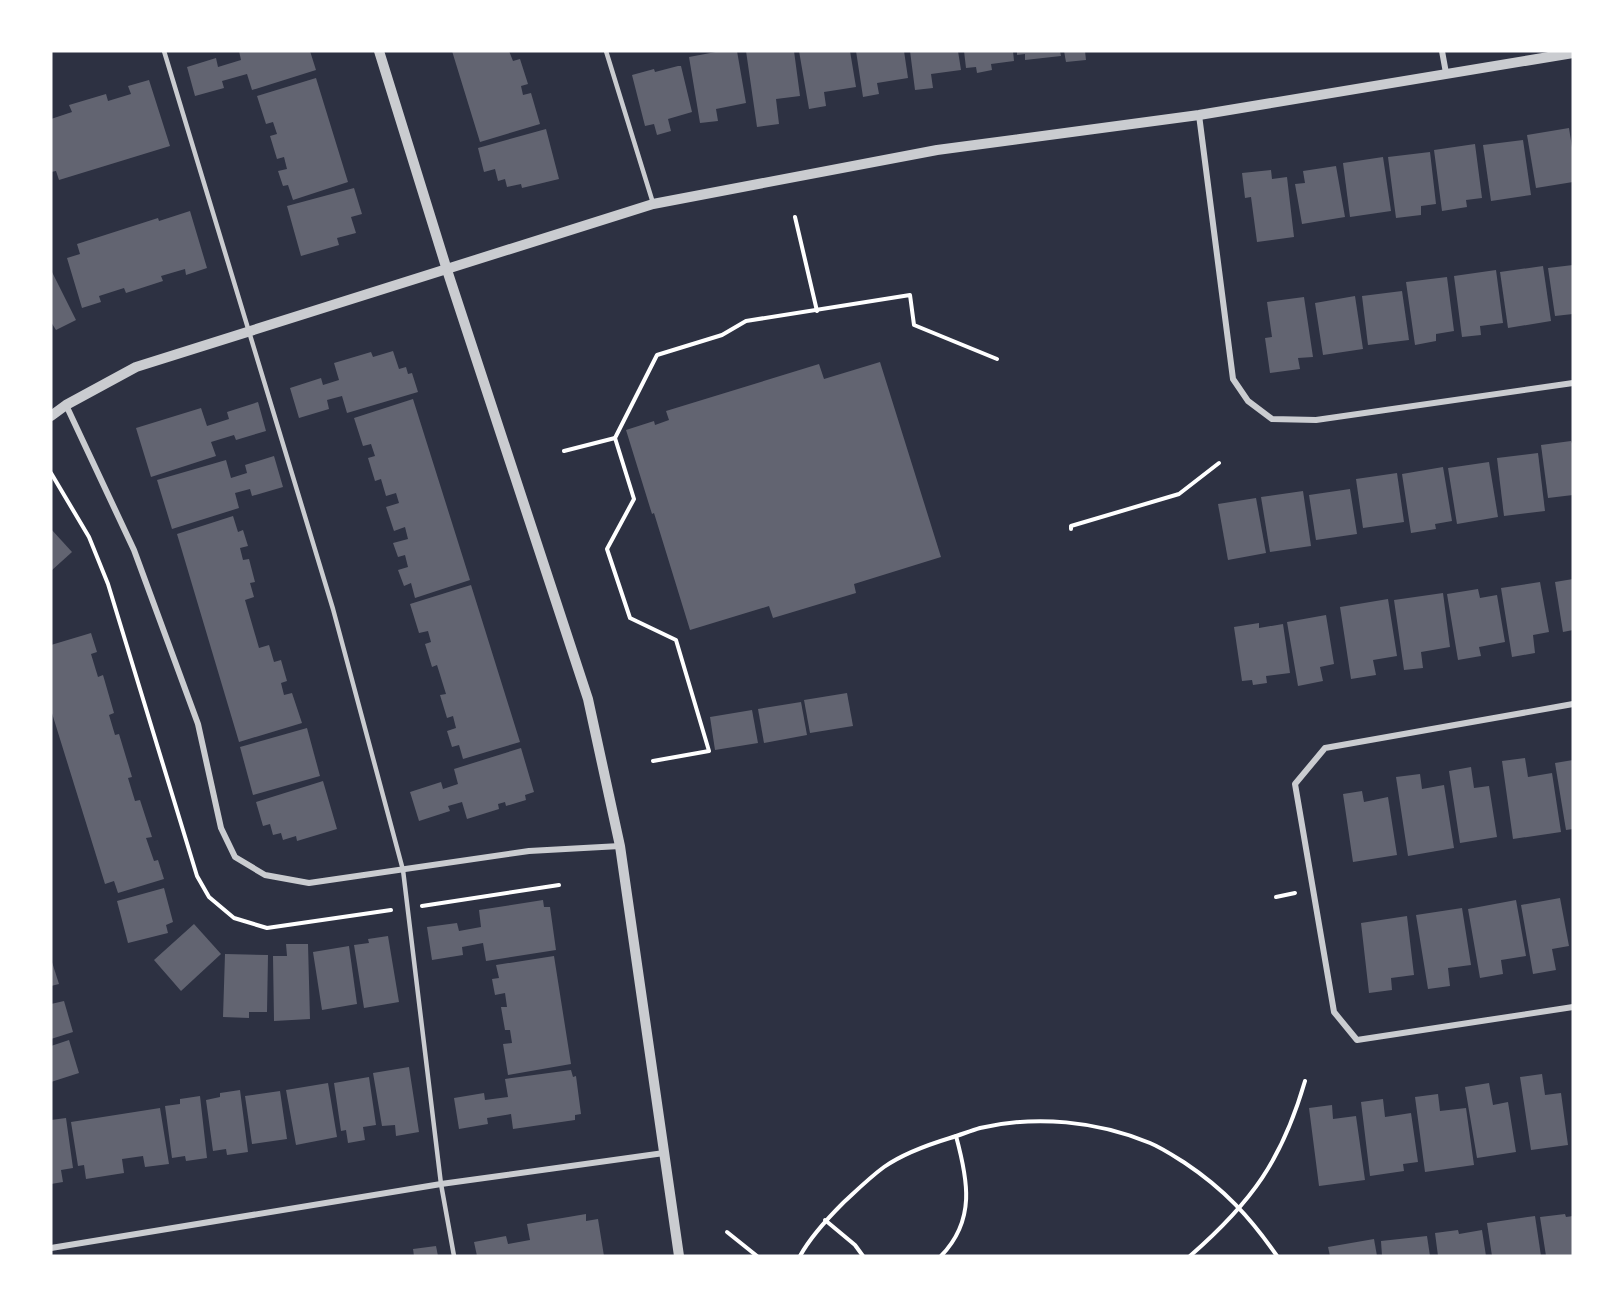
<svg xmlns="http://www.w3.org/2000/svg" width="1624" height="1307" font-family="Manrope,sans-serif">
<rect width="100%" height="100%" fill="#2d3142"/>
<!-- building -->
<g fill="#626471">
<path d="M239 51H310L316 70 252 90 247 74 222 81 224 88 195 96 187 67 216 58 218 67 241 60Z"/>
<path d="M452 51H509L513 61 520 59 528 84 521 86 523 95 531 93 540 124 480 142Z"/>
<path d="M721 51H737L746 103 716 109 718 121 700 123 689 57Z"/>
<path d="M746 51H794L800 96 776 99 779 124 757 127Z"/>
<path d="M799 51H850L856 87 824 92 826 106 809 109Z"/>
<path d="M856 51H904L908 78 877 83 879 94 863 97Z"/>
<path d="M910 51H958L961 70 931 74 933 88 915 90Z"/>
<path d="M964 51H1013L1014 61 991 64 992 70 977 73 976 67 966 68Z"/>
<path d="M1017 51H1060L1061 56 1025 60V54L1017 55Z"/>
<path d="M1064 51H1085L1086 60 1066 62Z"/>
<path d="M678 66H681L692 112 668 119 671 131 657 135 654 124 645 126 632 75 654 69 655 72Z"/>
<path d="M316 78 348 182 293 200 288 185 283 186 278 171 287 169 284 157 277 159 270 136 277 134 273 122 266 124 257 96Z"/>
<path d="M149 80 170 146 59 180 56 171 51 172V119L72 112 69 105 106 94 108 101 131 94 128 86Z"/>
<path d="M1569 128 1573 154V182L1536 188 1527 135Z"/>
<path d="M546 129 559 179 522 188 521 184 507 187 505 179 498 181 495 169 484 172 478 148Z"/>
<path d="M1523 140 1531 195 1491 201 1483 145Z"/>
<path d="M1475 144 1482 198 1466 200 1467 207 1442 211 1434 150Z"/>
<path d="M1430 152 1436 204 1421 206V215L1396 218 1388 157Z"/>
<path d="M1383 157 1391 211 1350 217 1343 163Z"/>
<path d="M1336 166 1345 217 1302 224 1295 184 1305 183 1303 171Z"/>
<path d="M1271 170 1272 179 1287 177 1294 237 1257 242 1251 197 1245 198 1242 173Z"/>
<path d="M354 188 362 214 351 217 356 233 337 238 339 245 301 256 287 206Z"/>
<path d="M190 211 207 268 186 275 185 269 161 276 163 281 126 293 124 288 99 296 101 302 82 308 67 258 80 254 77 244 158 218 159 221Z"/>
<path d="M1573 265V314L1555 316 1548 268Z"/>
<path d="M1543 266 1551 321 1508 328 1500 272Z"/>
<path d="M51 270 76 320 56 330 51 322Z"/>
<path d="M1496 270 1503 323 1480 326 1481 335 1462 337 1454 276Z"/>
<path d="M1447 277 1454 331 1436 334V341L1415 345 1406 282Z"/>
<path d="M1402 291 1409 340 1368 345 1362 296Z"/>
<path d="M1355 296 1363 349 1323 355 1315 303Z"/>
<path d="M1304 297 1313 357 1298 358 1300 369 1270 373 1265 338 1272 337 1267 302Z"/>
<path d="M393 351 399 369 406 367 408 374 412 373 418 392 347 413 342 396 327 400 329 409 299 418 290 388 321 378 323 385 339 380 334 363 371 352 373 357Z"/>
<path d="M880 362 941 557 854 584 856 593 773 618 769 606 690 630 654 513 652 514 626 430 654 421 655 425 669 420 666 411 819 364 824 379Z"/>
<path d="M413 399 470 580 415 598 411 583 404 586 398 570 408 567 405 555 398 557 393 543 408 539 405 527 394 531 386 507 399 503 396 493 386 496 381 479 375 481 368 458 375 456 371 444 363 446 354 418Z"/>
<path d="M258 402 266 431 236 440 234 435 211 442 216 456 151 477 136 428 201 408 207 426 229 419 227 412Z"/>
<path d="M1571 441 1573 446V495L1548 498 1541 445Z"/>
<path d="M1538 453 1545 511 1504 516 1497 458Z"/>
<path d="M274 456 283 487 252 496 250 489 235 493 239 508 172 529 157 480 226 460 231 478 247 473 245 465Z"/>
<path d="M1489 462 1498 517 1457 524 1448 468Z"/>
<path d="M1443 467 1452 521 1435 524 1436 529 1411 533 1402 474Z"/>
<path d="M1397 473 1404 522 1363 528 1356 479Z"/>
<path d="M1350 489 1357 534 1316 540 1309 495Z"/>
<path d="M1303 491 1311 546 1270 552 1261 497Z"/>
<path d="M1256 498 1266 553 1228 560 1218 504Z"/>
<path d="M233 516 238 532 243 530 248 546 240 548 243 560 249 559 255 582 250 583 254 597 245 600 259 648 269 645 274 662 281 660 287 681 281 683 284 695 292 693 302 723 239 742 177 534Z"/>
<path d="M51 529 72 552 51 571Z"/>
<path d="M1573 579V630L1563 632 1555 582Z"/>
<path d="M1540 582 1549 632 1533 635 1535 653 1512 657 1501 588Z"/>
<path d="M471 585 520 742 463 759 459 745 452 747 447 731 456 728 453 716 447 718 440 695 446 694 437 665 432 667 425 644 431 642 428 631 419 633 410 604Z"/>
<path d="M1478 589 1480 598 1497 595 1505 642 1479 647 1481 656 1458 660 1447 594Z"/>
<path d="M1443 593 1450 647 1421 652 1423 668 1404 670 1394 600Z"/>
<path d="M1388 599 1397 656 1373 660 1376 675 1351 679 1340 607Z"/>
<path d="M1326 615 1334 664 1320 667 1323 681 1298 686 1287 622Z"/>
<path d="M1259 623V628L1283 624 1290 673 1266 676 1267 683 1253 685 1252 680 1242 681 1234 627Z"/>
<path d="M91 633 97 652 91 654 98 677 103 675 114 713 109 715 115 735 119 734 132 777 128 778 135 801 140 800 152 837 146 838 154 861 158 860 164 879 118 893 114 881 105 884 51 710V645Z"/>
<path d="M847 693 853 726 810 733 804 700Z"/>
<path d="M801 702 807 735 764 743 758 709Z"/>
<path d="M752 710 758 743 715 750 710 717Z"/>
<path d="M307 728 320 776 253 795 240 747Z"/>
<path d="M521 748 534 792 525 795 526 800 506 806 505 802 498 804 499 809 467 819 462 802 448 806 450 811 419 821 410 792 441 782 443 789 458 784 454 769Z"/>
<path d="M1525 758 1528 777 1552 773 1561 832 1513 839 1502 761Z"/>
<path d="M1573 760V829L1566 830 1555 763Z"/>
<path d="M1471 767 1474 788 1489 786 1497 837 1460 843 1449 771Z"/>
<path d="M1420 774 1422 789 1444 785 1454 848 1408 856 1396 777Z"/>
<path d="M323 781 337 829 297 841 296 836 283 840 281 833 273 835 270 824 263 826 256 802Z"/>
<path d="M1362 791 1364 802 1388 797 1397 855 1353 862 1343 794Z"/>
<path d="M164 888 173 922 166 925 168 933 128 943 117 901Z"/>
<path d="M1560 898 1569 946 1552 949 1556 970 1533 974 1521 905Z"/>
<path d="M543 900 544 907H550L556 950 486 961 483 943 462 947 463 955 432 960 427 927 457 923 459 931 481 927 479 910Z"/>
<path d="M1516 900 1526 956 1501 960 1503 974 1480 978 1468 909Z"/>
<path d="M1462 908 1471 965 1448 968 1450 986 1428 989 1416 915Z"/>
<path d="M1407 916 1414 975 1391 978 1392 990 1369 993 1361 923Z"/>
<path d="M194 924 221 954 181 991 154 960Z"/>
<path d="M388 936 399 1002 364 1008 354 945 369 943 368 939Z"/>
<path d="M286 944H308L310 1019 274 1021 273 956H287Z"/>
<path d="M349 946 357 1004 322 1010 313 952Z"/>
<path d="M225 954 268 955 267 1012H249V1018L223 1017Z"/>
<path d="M554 956 571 1064 508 1075 503 1044 512 1043 510 1030H505L501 1007H507L505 993 495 995 492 979 499 978 496 965Z"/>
<path d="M51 959 59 984 51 986Z"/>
<path d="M64 1001 73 1032 51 1039V1004Z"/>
<path d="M69 1040 79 1073 51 1082V1046Z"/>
<path d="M409 1067 419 1132 396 1136 395 1125 382 1126 373 1073Z"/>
<path d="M571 1070 573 1077 576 1076 581 1114 575 1115V1120L513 1129 511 1114 487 1118 488 1124 459 1129 454 1098 484 1093 485 1100 508 1097 505 1079Z"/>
<path d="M1542 1074 1545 1095 1561 1093 1568 1145 1531 1150 1520 1077Z"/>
<path d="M369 1077 376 1125 363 1127 365 1140 348 1143 346 1130 341 1131 334 1083Z"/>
<path d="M328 1083 337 1137 296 1145 286 1090Z"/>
<path d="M1489 1083 1493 1105 1508 1102 1516 1152 1477 1158 1465 1087Z"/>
<path d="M240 1090 248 1152 227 1155 226 1149 213 1151 206 1100 220 1097V1093Z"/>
<path d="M280 1091 287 1139 252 1144 245 1096Z"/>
<path d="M1438 1094 1440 1111 1466 1108 1474 1165 1425 1172 1415 1097Z"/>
<path d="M200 1096 207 1158 186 1161 185 1156 172 1158 165 1106 180 1104V1099Z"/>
<path d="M1383 1099 1385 1117 1411 1113 1418 1162 1403 1164 1404 1171 1370 1176 1361 1102Z"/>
<path d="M1332 1105 1333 1119 1356 1116 1365 1180 1319 1186 1309 1108Z"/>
<path d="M160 1108 169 1164 145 1167 143 1156 122 1159 124 1173 86 1179 84 1165 78 1166 71 1122Z"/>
<path d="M66 1118 73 1168 61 1170 63 1182 51 1184V1120Z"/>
<path d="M586 1214V1221L598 1219 604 1256H477L474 1242 506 1236 508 1244 530 1240 527 1224Z"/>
<path d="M1565 1214 1566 1217 1573 1216V1256H1546L1540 1217Z"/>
<path d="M1535 1216 1541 1256H1492L1487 1223Z"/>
<path d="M1458 1230 1459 1234 1482 1230 1486 1256H1438L1435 1233Z"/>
<path d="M1427 1236 1430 1256H1382L1381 1241Z"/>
<path d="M1374 1239 1377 1256H1330L1328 1247Z"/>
<path d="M436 1246 438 1256H414L413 1249Z"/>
</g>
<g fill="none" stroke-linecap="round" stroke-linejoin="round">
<!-- path -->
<g stroke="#fff" stroke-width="4">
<path d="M795 217 817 311"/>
<path d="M615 438 634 499 607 549 630 618 676 640 709 751 653 761"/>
<path d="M564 451 615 438 657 355 722 335 746 321 910 295 914 325 997 359"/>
<path d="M51 473 89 537 108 584 197 876 209 897 234 918 267 928 391 910"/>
<path d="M1071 529V526L1179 494 1219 463"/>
<path d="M1276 897 1295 893"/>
<path d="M422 906 559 885"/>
<path d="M825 1220 855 1245 863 1256"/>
<path d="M727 1232 757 1256"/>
<path d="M800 1256C811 1236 827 1219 843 1203 856 1191 869 1178 884 1167 904 1153 927 1145 950 1138 960 1135 970 1131 980 1128 1036 1115 1097 1121 1150 1143 1162 1148 1174 1156 1185 1163 1224 1189 1250 1217 1277 1256"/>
<path d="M941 1256C976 1220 968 1180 956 1136"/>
<path d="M1190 1256C1252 1202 1282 1160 1305 1081"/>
</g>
<!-- service -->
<g stroke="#caccd0" stroke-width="4.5">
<path d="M164 51 333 609 403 870 441 1184 454 1256"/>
<path d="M606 51 653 203"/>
</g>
<!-- minor -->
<g stroke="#caccd0" stroke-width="6">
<path d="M1442 51 1446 73"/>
<path d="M1199 115 1233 379 1248 401 1272 419 1316 420 1573 383"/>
<path d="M66 405 134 550 198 724 221 828 235 857 265 875 309 883 529 851 620 846"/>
<path d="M1573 704 1325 748 1295 784 1334 1012 1357 1040 1573 1007"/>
<path d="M51 1248 441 1184 664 1153"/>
</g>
<!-- tertiary -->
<g stroke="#caccd0" stroke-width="10">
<path d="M379 51 447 270 588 699 620 846 679 1256"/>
<path d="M51 416 66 405 136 367 653 204 937 150 1199 115 1573 53"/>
</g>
</g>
<!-- border -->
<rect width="1624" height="1307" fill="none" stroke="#ffffff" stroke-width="105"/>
</svg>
